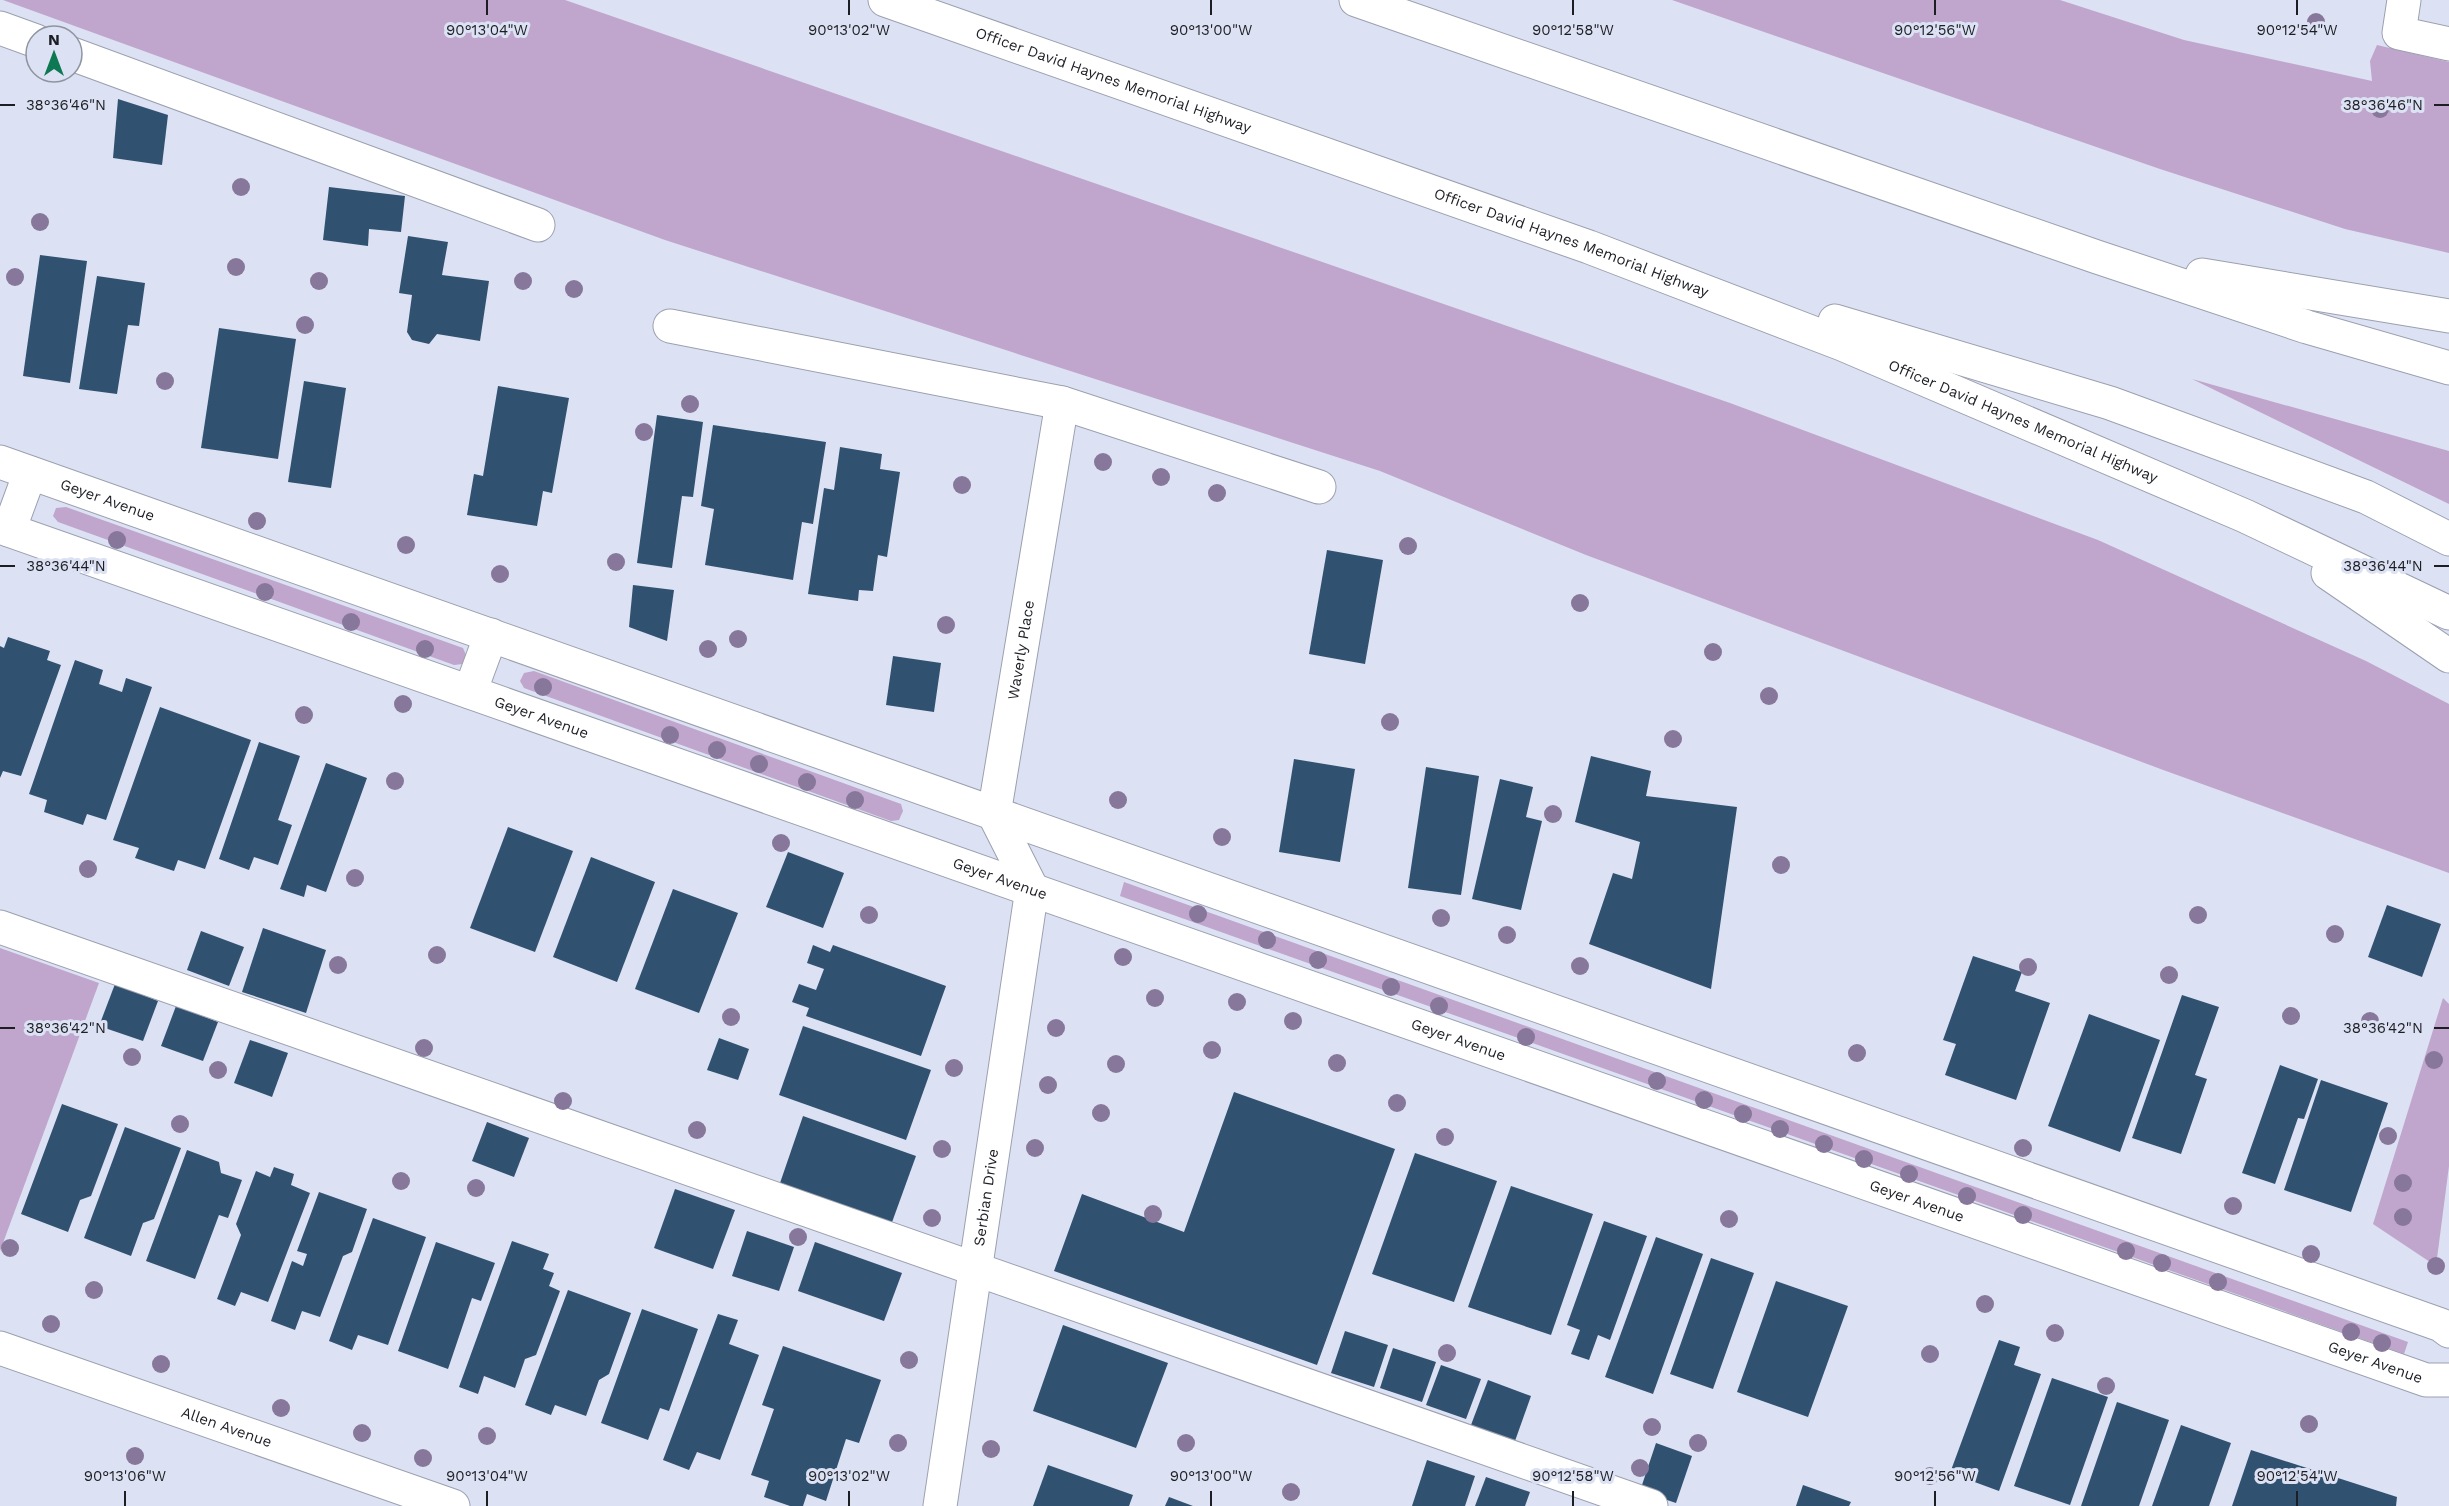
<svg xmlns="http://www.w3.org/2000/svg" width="2449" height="1506" font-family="'Work Sans',sans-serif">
<rect width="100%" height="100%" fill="#dce2f3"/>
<!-- green -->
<g fill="#c0a5cd">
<path d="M3 0H565L1730 403 2098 540 2366 661 2449 704V873L2166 771 1586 555 1380 471 665 240Z"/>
<path d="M1672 0H2060L2184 40 2372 81 2370 61 2377 45 2449 62V253L2345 229 2160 169Z"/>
<path d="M2192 379 2449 451V504Z"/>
<path d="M66 507 463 648 467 657 463 664 454 665 58 522 53 516 56 508Z"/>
<path d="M534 671 901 804 903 811 899 820 891 821 524 688 520 681 524 673Z"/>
<path d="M1124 882 2408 1342 2404 1354 1120 896Z"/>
<path d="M0 948 99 983 0 1251Z"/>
<path d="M2443 998 2449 1004V1166L2436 1266 2373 1224Z"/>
</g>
<!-- building -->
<g fill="#315170">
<path d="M118 99 168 115 162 165 113 158Z"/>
<path d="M329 187 405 196 401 232 369 229 368 246 323 240Z"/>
<path d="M408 236 448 242 442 275 489 281 480 341 437 334 429 344 412 340 407 332 412 295 399 293Z"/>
<path d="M40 255 87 261 70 383 23 376Z"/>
<path d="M97 276 145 283 139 326 128 325 117 394 79 389Z"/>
<path d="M219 328 296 339 278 459 201 448Z"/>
<path d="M304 381 346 388 331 488 288 482Z"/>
<path d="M498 386 569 398 552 493 543 491 537 526 467 515 474 474 483 476Z"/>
<path d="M657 415 703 422 693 497 682 496 672 568 637 563Z"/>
<path d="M713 425 826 442 813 524 802 522 793 580 705 565 714 509 701 506Z"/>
<path d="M840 447 882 454 880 469 900 472 887 557 878 555 873 591 859 590 858 601 808 594 824 488 834 490Z"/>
<path d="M1327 550 1383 560 1365 664 1309 654Z"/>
<path d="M633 585 674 590 667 641 629 627Z"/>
<path d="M8 637 50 651 47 660 61 665 21 776 3 771 0 778V646L4 648Z"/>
<path d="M893 656 941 663 934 712 886 705Z"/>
<path d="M75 660 103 670 99 684 122 692 126 678 152 687 106 820 87 814 83 825 44 812 47 800 29 794Z"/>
<path d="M160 707 251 740 205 869 178 860 174 871 135 858 139 848 113 840Z"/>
<path d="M259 742 300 756 278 820 292 825 278 865 254 857 249 870 219 859Z"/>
<path d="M1591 756 1651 771 1646 796 1737 807 1711 989 1589 944 1613 873 1632 879 1640 842 1575 822Z"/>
<path d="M1294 759 1355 769 1340 862 1279 852Z"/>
<path d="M326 763 367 778 326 892 307 885 304 897 280 889Z"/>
<path d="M1426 767 1479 776 1461 895 1408 888Z"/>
<path d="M1500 779 1533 787 1526 817 1542 821 1521 910 1472 899Z"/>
<path d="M508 827 573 851 535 952 470 928Z"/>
<path d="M788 852 844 873 823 928 766 907Z"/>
<path d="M591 857 655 882 617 982 553 957Z"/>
<path d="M673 889 738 913 699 1013 635 989Z"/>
<path d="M2387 905 2441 924 2422 977 2368 957Z"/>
<path d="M263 928 326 950 306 1013 242 992Z"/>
<path d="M201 931 244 947 229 986 187 970Z"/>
<path d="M813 945 830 952 833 945 946 986 921 1056 806 1016 809 1008 792 1002 799 984 816 990 824 969 807 963Z"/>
<path d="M1973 956 2022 972 2015 991 2050 1003 2016 1100 1945 1075 1956 1044 1943 1040Z"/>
<path d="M115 984 158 1001 143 1041 99 1026Z"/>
<path d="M2182 995 2219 1007 2195 1075 2207 1079 2181 1154 2132 1138Z"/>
<path d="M176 1006 218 1022 203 1061 161 1046Z"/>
<path d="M2089 1014 2160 1040 2120 1152 2048 1126Z"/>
<path d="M803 1026 931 1070 906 1140 779 1095Z"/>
<path d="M719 1038 749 1049 738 1080 707 1070Z"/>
<path d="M250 1040 288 1053 272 1097 234 1083Z"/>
<path d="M2280 1065 2318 1079 2304 1119 2298 1118 2275 1184 2242 1173Z"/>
<path d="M2321 1080 2388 1103 2351 1212 2284 1190Z"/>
<path d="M1234 1092 1395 1149 1317 1365 1054 1271 1082 1194 1184 1232Z"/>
<path d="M62 1104 118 1124 91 1196 80 1200 68 1232 21 1214Z"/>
<path d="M803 1116 916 1156 891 1225 779 1186Z"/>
<path d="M487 1122 529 1138 514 1177 472 1161Z"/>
<path d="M125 1127 181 1148 154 1219 143 1223 131 1256 84 1238Z"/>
<path d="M187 1150 219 1162 221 1173 242 1180 228 1218 219 1215 195 1279 146 1261Z"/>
<path d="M1415 1153 1497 1181 1454 1302 1372 1274Z"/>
<path d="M274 1167 294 1174 291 1185 310 1193 268 1302 241 1292 235 1306 217 1299 241 1235 236 1224 256 1171 270 1177Z"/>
<path d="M1511 1186 1593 1214 1551 1335 1468 1307Z"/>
<path d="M675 1189 735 1210 713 1269 654 1248Z"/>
<path d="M319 1192 367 1209 352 1252 343 1256 320 1317 302 1311 295 1330 271 1321 292 1261 303 1266 307 1254 297 1251Z"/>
<path d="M373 1218 426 1237 388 1345 358 1335 352 1350 329 1341Z"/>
<path d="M1604 1221 1647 1236 1610 1340 1598 1335 1589 1360 1571 1354 1580 1330 1567 1325Z"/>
<path d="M747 1231 794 1247 779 1291 732 1276Z"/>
<path d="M1656 1237 1703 1254 1653 1394 1605 1377Z"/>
<path d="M512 1241 549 1254 543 1269 554 1273 549 1286 560 1291 536 1355 525 1359 515 1388 484 1376 478 1394 459 1387Z"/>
<path d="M436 1242 495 1263 481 1301 472 1298 448 1369 398 1351Z"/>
<path d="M815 1242 902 1273 884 1321 798 1291Z"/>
<path d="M1711 1258 1754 1273 1713 1389 1670 1374Z"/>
<path d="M1776 1281 1848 1306 1808 1417 1737 1392Z"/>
<path d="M568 1290 631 1313 609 1374 599 1380 586 1416 555 1405 551 1415 525 1405Z"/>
<path d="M642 1309 698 1329 669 1411 660 1408 648 1440 601 1423Z"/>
<path d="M718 1314 738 1320 729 1344 759 1355 720 1460 697 1452 689 1470 663 1460Z"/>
<path d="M1063 1325 1168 1363 1136 1448 1033 1411Z"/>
<path d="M1345 1331 1388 1345 1374 1387 1331 1373Z"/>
<path d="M1999 1340 2020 1347 2014 1365 2041 1374 1999 1491 1950 1473Z"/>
<path d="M783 1346 881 1380 859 1443 846 1439 826 1501 807 1494 803 1506H790L764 1497 769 1481 751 1475 774 1409 762 1405Z"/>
<path d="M1393 1348 1436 1362 1422 1402 1380 1388Z"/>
<path d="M1441 1365 1481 1379 1466 1419 1426 1405Z"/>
<path d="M2052 1378 2108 1397 2070 1505 2014 1486Z"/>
<path d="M1488 1380 1531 1396 1515 1441 1471 1425Z"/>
<path d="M2117 1402 2169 1420 2139 1506H2081Z"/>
<path d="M2181 1425 2231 1443 2209 1506H2152Z"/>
<path d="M1656 1443 1692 1456 1676 1503 1640 1491Z"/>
<path d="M2251 1450 2397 1497 2396 1506H2232Z"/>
<path d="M1427 1460 1475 1476 1465 1506H1412Z"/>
<path d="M1048 1465 1133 1495 1129 1506H1033Z"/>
<path d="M1486 1477 1530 1492 1525 1506H1475Z"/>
<path d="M1803 1485 1851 1502 1849 1506H1796Z"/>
<path d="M1169 1497 1193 1506H1165Z"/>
</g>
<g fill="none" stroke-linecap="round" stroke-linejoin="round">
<!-- minor casing -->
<g stroke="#9ba0b0" stroke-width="35">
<g id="minor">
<path d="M2404 0 2399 33 2449 44"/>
<path d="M0 28 36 41"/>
<path d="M72 54 538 225"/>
<path d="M670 326 1062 403 1319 487"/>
<path id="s1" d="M0 462 2441 1325 2449 1331"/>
<path id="s2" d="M0 527 2426 1380H2449"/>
<path d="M9 530 30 473"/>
<path d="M470 692 491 635"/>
<path d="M0 927 1651 1506"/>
<path id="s3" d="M0 1348 453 1506"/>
<path id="s4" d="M940 1506 1032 889 994 814 1062 403"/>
</g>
</g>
<!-- highway casing -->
<g stroke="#9ba0b0" stroke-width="35">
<g id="highway">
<path id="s5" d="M885 0 1589 247 1842 344 2245 516 2449 613"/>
<path d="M1356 0 2097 257 2307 327 2449 368"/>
<path d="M2202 275 2449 316"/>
<path d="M1835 321 2110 403 2366 497 2449 539"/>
<path d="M2328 573 2449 656"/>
</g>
</g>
<!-- minor -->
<use href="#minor" stroke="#fff" stroke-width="33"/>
<!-- highway -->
<use href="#highway" stroke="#fff" stroke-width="33"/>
</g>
<!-- trees -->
<g fill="#87779a">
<circle cx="2316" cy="22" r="9"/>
<circle cx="2380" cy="109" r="9"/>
<circle cx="241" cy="187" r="9"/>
<circle cx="40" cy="222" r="9"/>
<circle cx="236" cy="267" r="9"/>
<circle cx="15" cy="277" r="9"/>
<circle cx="319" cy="281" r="9"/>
<circle cx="523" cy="281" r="9"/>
<circle cx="574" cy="289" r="9"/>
<circle cx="305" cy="325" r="9"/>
<circle cx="165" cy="381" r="9"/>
<circle cx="690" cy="404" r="9"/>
<circle cx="644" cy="432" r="9"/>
<circle cx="1103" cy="462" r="9"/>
<circle cx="1161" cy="477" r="9"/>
<circle cx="962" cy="485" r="9"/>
<circle cx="1217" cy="493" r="9"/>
<circle cx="257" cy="521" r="9"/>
<circle cx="117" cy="540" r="9"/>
<circle cx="406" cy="545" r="9"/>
<circle cx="1408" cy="546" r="9"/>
<circle cx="616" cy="562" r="9"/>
<circle cx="500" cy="574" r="9"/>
<circle cx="265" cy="592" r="9"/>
<circle cx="1580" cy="603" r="9"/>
<circle cx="351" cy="622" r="9"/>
<circle cx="946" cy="625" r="9"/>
<circle cx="738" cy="639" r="9"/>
<circle cx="425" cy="649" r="9"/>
<circle cx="708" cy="649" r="9"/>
<circle cx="1713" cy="652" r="9"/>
<circle cx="543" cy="687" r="9"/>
<circle cx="1769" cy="696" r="9"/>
<circle cx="403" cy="704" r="9"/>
<circle cx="304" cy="715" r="9"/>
<circle cx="1390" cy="722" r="9"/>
<circle cx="670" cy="735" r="9"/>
<circle cx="1673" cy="739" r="9"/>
<circle cx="717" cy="750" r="9"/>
<circle cx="759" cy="764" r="9"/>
<circle cx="395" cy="781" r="9"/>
<circle cx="807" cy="782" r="9"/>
<circle cx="855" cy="800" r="9"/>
<circle cx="1118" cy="800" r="9"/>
<circle cx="1553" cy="814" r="9"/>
<circle cx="1222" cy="837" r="9"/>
<circle cx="781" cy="843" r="9"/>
<circle cx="1781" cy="865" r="9"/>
<circle cx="88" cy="869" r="9"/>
<circle cx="355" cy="878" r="9"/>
<circle cx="1198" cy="914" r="9"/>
<circle cx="869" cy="915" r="9"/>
<circle cx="2198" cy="915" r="9"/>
<circle cx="1441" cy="918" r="9"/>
<circle cx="2335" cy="934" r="9"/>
<circle cx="1507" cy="935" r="9"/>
<circle cx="1267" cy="940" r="9"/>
<circle cx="437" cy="955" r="9"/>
<circle cx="1123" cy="957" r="9"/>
<circle cx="1318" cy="960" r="9"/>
<circle cx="338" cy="965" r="9"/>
<circle cx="1580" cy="966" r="9"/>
<circle cx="2028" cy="967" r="9"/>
<circle cx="2169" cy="975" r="9"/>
<circle cx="1391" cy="987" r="9"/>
<circle cx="1155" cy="998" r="9"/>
<circle cx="1237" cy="1002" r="9"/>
<circle cx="1439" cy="1006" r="9"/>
<circle cx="2291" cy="1016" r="9"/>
<circle cx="731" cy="1017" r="9"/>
<circle cx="1293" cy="1021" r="9"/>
<circle cx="2370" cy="1021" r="9"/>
<circle cx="1056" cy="1028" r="9"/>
<circle cx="1526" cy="1037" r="9"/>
<circle cx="424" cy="1048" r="9"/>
<circle cx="1212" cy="1050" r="9"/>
<circle cx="1857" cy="1053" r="9"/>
<circle cx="132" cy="1057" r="9"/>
<circle cx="2434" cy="1060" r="9"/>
<circle cx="1337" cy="1063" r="9"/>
<circle cx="1116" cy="1064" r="9"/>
<circle cx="954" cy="1068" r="9"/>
<circle cx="218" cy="1070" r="9"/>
<circle cx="1657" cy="1081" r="9"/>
<circle cx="1048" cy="1085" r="9"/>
<circle cx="1704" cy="1100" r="9"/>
<circle cx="563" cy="1101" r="9"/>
<circle cx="1397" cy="1103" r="9"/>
<circle cx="1101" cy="1113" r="9"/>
<circle cx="1743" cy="1114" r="9"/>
<circle cx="180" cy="1124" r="9"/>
<circle cx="1780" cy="1129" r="9"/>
<circle cx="697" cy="1130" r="9"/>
<circle cx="2388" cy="1136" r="9"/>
<circle cx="1445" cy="1137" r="9"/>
<circle cx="1824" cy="1144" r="9"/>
<circle cx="1035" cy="1148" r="9"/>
<circle cx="2023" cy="1148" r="9"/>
<circle cx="942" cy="1149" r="9"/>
<circle cx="1864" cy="1159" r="9"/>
<circle cx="1909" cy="1174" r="9"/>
<circle cx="401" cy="1181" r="9"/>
<circle cx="2403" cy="1183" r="9"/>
<circle cx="476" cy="1188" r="9"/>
<circle cx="1967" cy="1196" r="9"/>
<circle cx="2233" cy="1206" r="9"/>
<circle cx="1153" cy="1214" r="9"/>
<circle cx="2023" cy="1215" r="9"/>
<circle cx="2403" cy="1217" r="9"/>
<circle cx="932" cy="1218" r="9"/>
<circle cx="1729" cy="1219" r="9"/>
<circle cx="798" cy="1237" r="9"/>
<circle cx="10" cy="1248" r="9"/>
<circle cx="2126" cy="1251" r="9"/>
<circle cx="2311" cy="1254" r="9"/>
<circle cx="2162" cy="1263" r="9"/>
<circle cx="2436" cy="1266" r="9"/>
<circle cx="2218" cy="1282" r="9"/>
<circle cx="94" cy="1290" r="9"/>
<circle cx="1985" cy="1304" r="9"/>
<circle cx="51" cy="1324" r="9"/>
<circle cx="2351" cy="1332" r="9"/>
<circle cx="2055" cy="1333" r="9"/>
<circle cx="2382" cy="1343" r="9"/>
<circle cx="1447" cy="1353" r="9"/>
<circle cx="1930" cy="1354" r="9"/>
<circle cx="909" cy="1360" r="9"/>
<circle cx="161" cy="1364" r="9"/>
<circle cx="2106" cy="1386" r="9"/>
<circle cx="281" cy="1408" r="9"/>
<circle cx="2309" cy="1424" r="9"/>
<circle cx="1652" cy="1427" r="9"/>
<circle cx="362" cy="1433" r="9"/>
<circle cx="487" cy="1436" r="9"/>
<circle cx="898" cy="1443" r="9"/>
<circle cx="1186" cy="1443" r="9"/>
<circle cx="1698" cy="1443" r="9"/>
<circle cx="991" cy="1449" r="9"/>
<circle cx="135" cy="1456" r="9"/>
<circle cx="423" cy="1458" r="9"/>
<circle cx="1640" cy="1468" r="9"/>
<circle cx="1930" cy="1476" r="9"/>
<circle cx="1291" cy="1492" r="9"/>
</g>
<!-- ticks -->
<path fill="none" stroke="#1c1e24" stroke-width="2" d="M487 0V15M849 0V15M1211 0V15M1573 0V15M1935 0V15M2297 0V15M0 105H15M2434 105H2449M0 566H15M2434 566H2449M0 1028H15M2434 1028H2449M125 1491V1506M487 1491V1506M849 1491V1506M1211 1491V1506M1573 1491V1506M1935 1491V1506M2297 1491V1506"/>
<g text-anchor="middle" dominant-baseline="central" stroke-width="6" stroke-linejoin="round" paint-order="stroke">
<!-- street labels -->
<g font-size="15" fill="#1c1e24" stroke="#dce2f3">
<text stroke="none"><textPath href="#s5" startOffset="242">Officer David Haynes Memorial Highway</textPath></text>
<text stroke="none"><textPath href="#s5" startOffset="728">Officer David Haynes Memorial Highway</textPath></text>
<text stroke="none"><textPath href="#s5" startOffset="1214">Officer David Haynes Memorial Highway</textPath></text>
<text stroke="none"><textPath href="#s1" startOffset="114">Geyer Avenue</textPath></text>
<text stroke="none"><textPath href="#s4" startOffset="874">Waverly Place</textPath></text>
<text stroke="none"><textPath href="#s2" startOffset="574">Geyer Avenue</textPath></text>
<text stroke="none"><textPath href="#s2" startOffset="1060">Geyer Avenue</textPath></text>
<text stroke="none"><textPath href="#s2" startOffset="1546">Geyer Avenue</textPath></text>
<text stroke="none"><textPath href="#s4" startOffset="312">Serbian Drive</textPath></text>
<text stroke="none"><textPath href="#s2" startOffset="2032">Geyer Avenue</textPath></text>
<text stroke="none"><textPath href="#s2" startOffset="2518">Geyer Avenue</textPath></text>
<text stroke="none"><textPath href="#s3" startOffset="240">Allen Avenue</textPath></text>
</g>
</g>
<g font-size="15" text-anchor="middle" fill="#1c1e24" stroke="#dce2f3" stroke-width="6" stroke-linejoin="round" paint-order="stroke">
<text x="487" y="35">90°13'04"W</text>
<text x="849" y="35">90°13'02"W</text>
<text x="1211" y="35">90°13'00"W</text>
<text x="1573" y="35">90°12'58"W</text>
<text x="1935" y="35">90°12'56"W</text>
<text x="2297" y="35">90°12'54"W</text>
<text x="66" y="110">38°36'46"N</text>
<text x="2383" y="110">38°36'46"N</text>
<text x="66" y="571">38°36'44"N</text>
<text x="2383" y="571">38°36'44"N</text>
<text x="66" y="1033">38°36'42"N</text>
<text x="2383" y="1033">38°36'42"N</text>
<text x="125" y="1481">90°13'06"W</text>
<text x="487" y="1481">90°13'04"W</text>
<text x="849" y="1481">90°13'02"W</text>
<text x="1211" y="1481">90°13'00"W</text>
<text x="1573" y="1481">90°12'58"W</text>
<text x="1935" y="1481">90°12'56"W</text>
<text x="2297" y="1481">90°12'54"W</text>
</g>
<!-- north arrow -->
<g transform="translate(54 54)"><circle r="28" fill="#dce2f3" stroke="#8f94a0" stroke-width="1.5"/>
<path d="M0-4.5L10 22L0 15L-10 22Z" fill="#0d7852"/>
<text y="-9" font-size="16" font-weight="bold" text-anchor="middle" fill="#1c1e24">N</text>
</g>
</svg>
